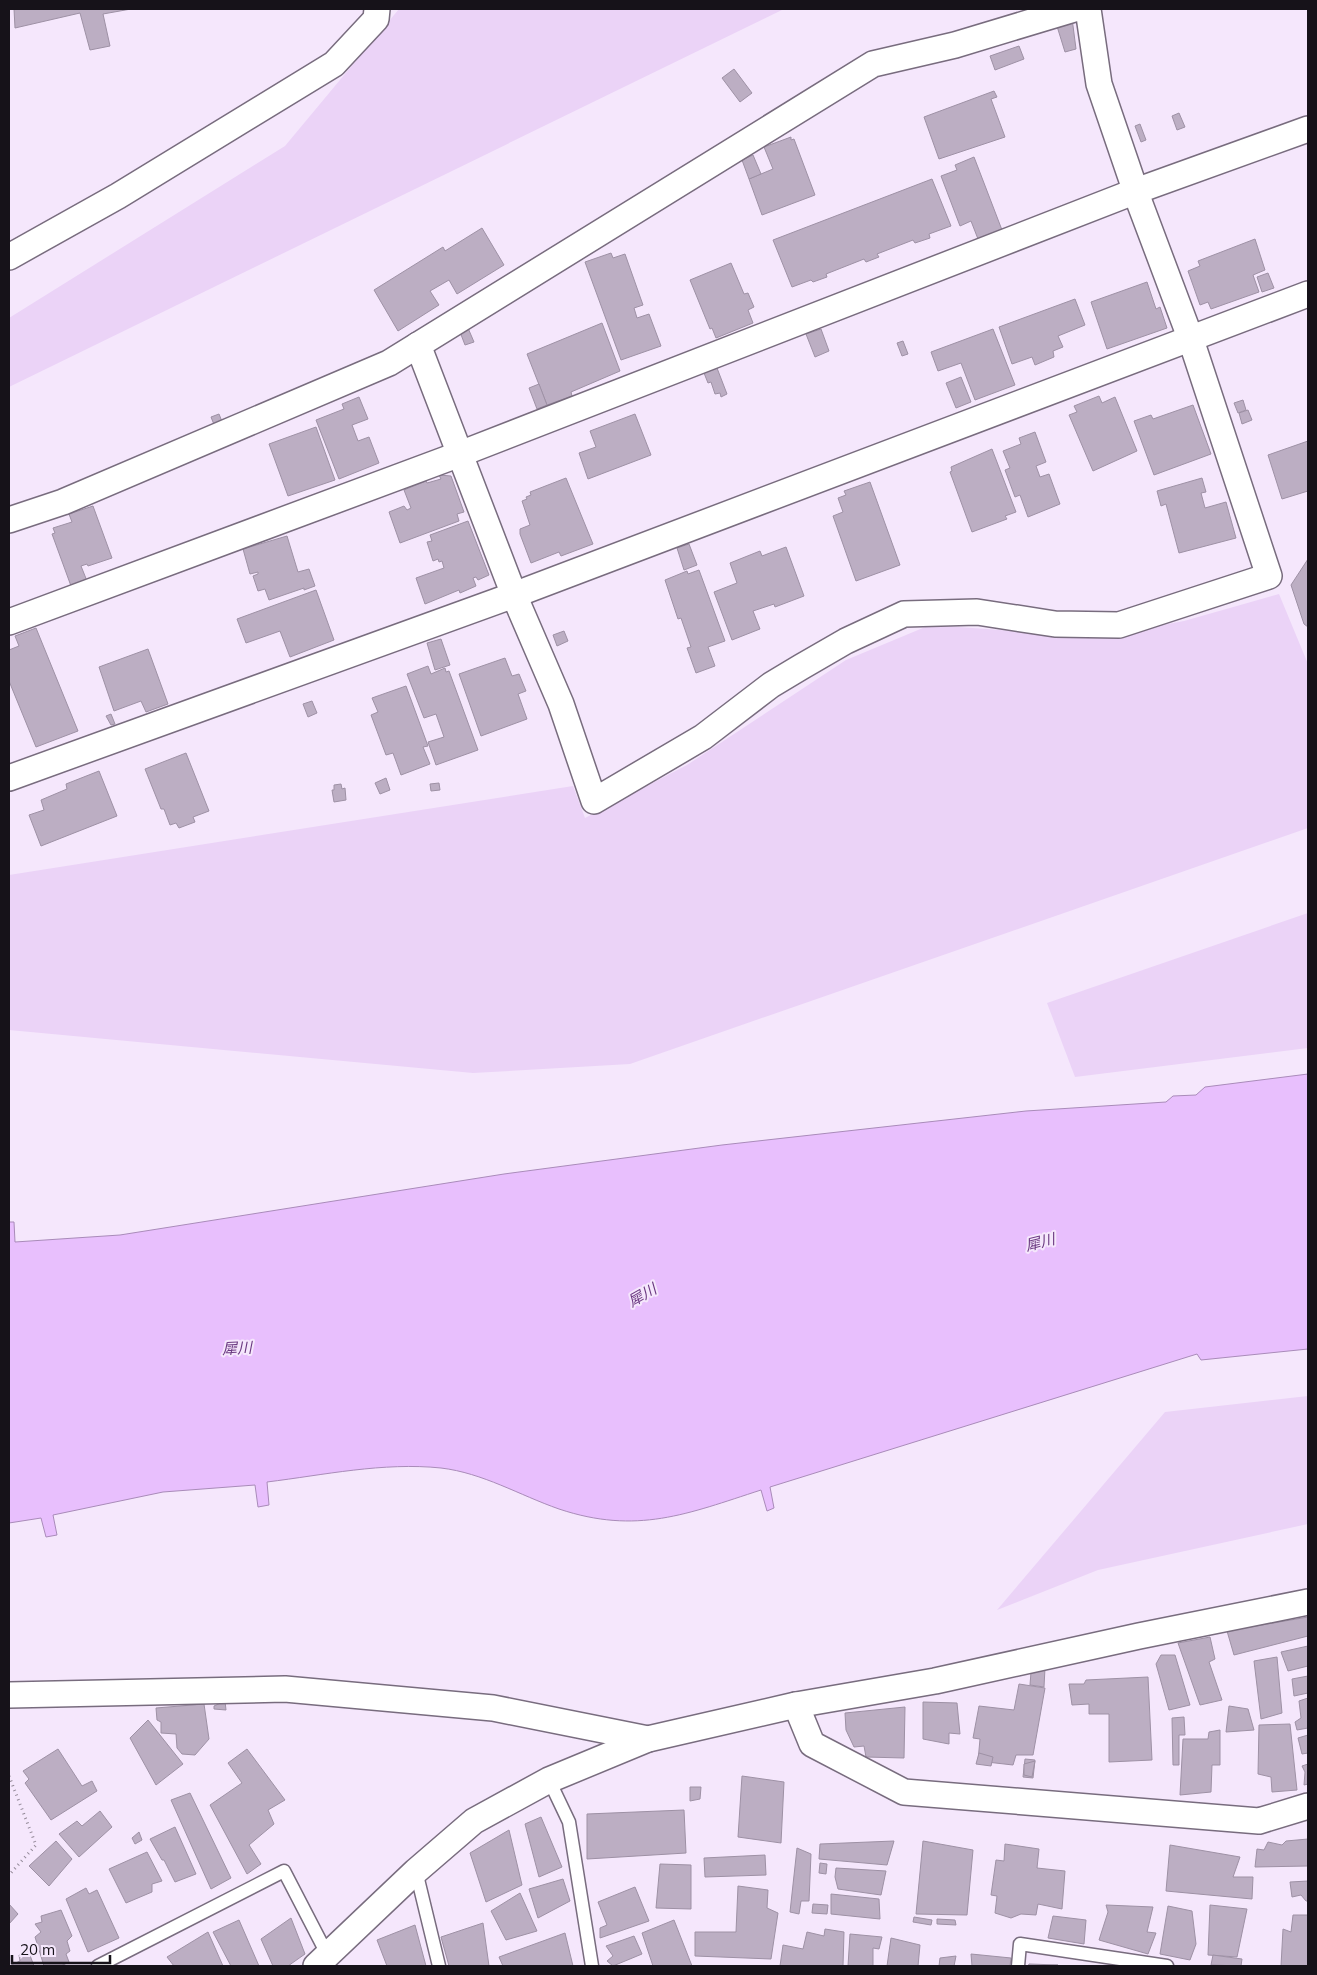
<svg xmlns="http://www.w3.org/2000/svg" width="1317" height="1975" font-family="Mulish,'Noto Sans JP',sans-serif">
<rect width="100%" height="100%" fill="#f5e7fc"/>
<!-- green -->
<g fill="#ebd3f7">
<path d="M399 9H784L9 387V318L285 146Z"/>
<path d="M1279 594 1308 664V828L630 1064 473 1073 9 1030V875L573 786 585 818 687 765 846 660 930 625 1098 637 1184 621Z"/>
<path d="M1308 913V1048L1075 1077 1047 1003Z"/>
<path d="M1308 1396V1524L1098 1570 997 1610 1165 1412Z"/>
</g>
<!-- water -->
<path fill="#e8bffd" stroke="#a98bb9" d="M1308 1074V1349L1201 1360 1197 1354 770 1487 774 1508 767 1511 761 1490C687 1514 637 1535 559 1509 519 1495 483 1473 441 1468 383 1462 324 1475 267 1482L269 1505 258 1507 255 1485 163 1492 53 1515 57 1535 46 1537 41 1518 9 1523V1222H14L15 1242 120 1235 504 1174 722 1145 1026 1111 1166 1102 1173 1096 1196 1095 1205 1087Z"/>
<!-- building -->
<g fill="#bcaec3" stroke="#9e91a5">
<path d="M14 9H131L103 14 110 46 90 50 80 13 15 28Z"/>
<path d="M1072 18 1076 49 1065 52 1056 23Z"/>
<path d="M1019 46 1024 59 995 70 990 56Z"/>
<path d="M734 69 752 93 740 102 722 78Z"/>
<path d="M994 91 997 97 991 99 1005 137 939 159 924 117Z"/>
<path d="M1179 113 1185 127 1177 130 1172 116Z"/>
<path d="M1140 124 1146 140 1141 142 1135 126Z"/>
<path d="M791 137V140L794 139 815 195 762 215 749 179 773 169 764 147Z"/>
<path d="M753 155 761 174 749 179 742 160Z"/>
<path d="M974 157 1002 230 978 239 971 221 960 226 941 176 957 170 955 165Z"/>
<path d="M932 179 951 226 929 234 930 238 915 243 913 240 877 254 879 257 866 262 864 259 826 274 827 277 813 282 811 280 792 287 773 240Z"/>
<path d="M482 228 504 265 457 294 449 280 430 291 439 305 398 331 374 290 443 247 445 251Z"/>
<path d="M1255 239 1265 270 1253 275 1259 292 1211 309 1208 302 1200 305 1188 271 1200 266 1198 261Z"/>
<path d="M611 253 613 258 625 254 643 305 634 308 637 318 649 314 661 346 621 360 585 262Z"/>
<path d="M731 263 744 294 748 293 754 307 748 310 753 323 716 338 712 328 710 329 690 280Z"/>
<path d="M1268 273 1274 288 1262 292 1257 277Z"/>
<path d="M1147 282 1156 309 1160 307 1167 328 1107 349 1091 302Z"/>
<path d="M1075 299 1085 325 1058 336 1063 347 1053 351 1054 357 1035 365 1032 357 1012 364 999 327Z"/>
<path d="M602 323 620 371 571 392 572 396 547 405 527 354Z"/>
<path d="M468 328 474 342 465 345 460 332Z"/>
<path d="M821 329 829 351 815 357 806 334Z"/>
<path d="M993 329 1015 385 975 400 961 363 938 371 931 352Z"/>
<path d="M903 341 908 354 902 356 897 343Z"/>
<path d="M717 368 727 394 721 397 720 393 715 394 711 382 708 383 704 373Z"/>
<path d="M961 377 971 402 956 408 946 383Z"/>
<path d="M539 384 547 405 537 409 529 388Z"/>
<path d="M1099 396 1102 403 1115 397 1137 451 1093 471 1069 415 1077 412 1074 406Z"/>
<path d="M359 397 368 419 352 425 358 441 369 437 379 463 339 479 316 420 344 409 342 404Z"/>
<path d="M1243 400 1246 410 1238 413 1234 403Z"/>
<path d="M1193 405 1211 454 1154 475 1134 421 1151 415 1153 419Z"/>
<path d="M1248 410 1252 420 1242 424 1239 413Z"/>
<path d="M219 414 223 424 215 427 211 417Z"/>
<path d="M635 414 651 455 588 479 579 453 596 447 590 431Z"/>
<path d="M316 427 335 480 288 496 269 444Z"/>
<path d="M1035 432 1046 462 1036 466 1040 477 1049 474 1060 504 1028 517 1020 495 1015 497 1005 470 1010 468 1003 451 1021 444 1019 438Z"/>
<path d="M1308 441V491L1282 499 1268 455Z"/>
<path d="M992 449 1016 512 1005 516 1007 519 972 532 950 472 952 471 951 467Z"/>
<path d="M439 475 451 476 464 512 457 514 459 521 400 543 389 512 404 506 407 510 411 508 404 490 426 481 427 483 441 479Z"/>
<path d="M566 478 593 544 561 556 559 552 531 563 520 534V529L530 525 522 501 527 499 526 497 531 495 530 492Z"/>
<path d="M1202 478 1206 492 1201 493 1205 508 1226 502 1236 538 1179 553 1166 504 1161 506 1157 491Z"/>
<path d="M870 482 900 565 856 581 833 516 843 512 838 498 846 495 844 491Z"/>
<path d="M93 506 112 558 88 566 87 564 81 566 87 581 71 586 52 534 55 533 53 528 72 522 69 514Z"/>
<path d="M468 521 489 575 478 580 476 577 473 578 476 586 460 593 459 590 425 604 416 578 444 568 442 561 439 562 438 559 433 561 427 542 432 541 430 535Z"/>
<path d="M287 536 298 572 309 569 315 586 304 590V588L269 600 265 589 258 591 253 576 258 574V572L250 574 243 549Z"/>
<path d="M689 544 697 565 684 570 677 548Z"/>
<path d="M786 547 804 596 775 607 774 604 753 611 760 629 732 640 714 592 737 583 730 563 760 551 762 556Z"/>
<path d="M1308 559V627L1304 624 1291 585Z"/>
<path d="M699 570 725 641 708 647 715 666 696 673 687 648 691 647 681 618 678 619 665 580 687 571 688 574Z"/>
<path d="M316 590 334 640 290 657 280 631 246 643 237 619Z"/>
<path d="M36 628 78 731 36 747 9 681V650L19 646 15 636Z"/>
<path d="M564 631 568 641 557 646 553 635Z"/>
<path d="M441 639 450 665 435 670 427 643Z"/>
<path d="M148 649 168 704 146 712 141 701 114 711 99 667Z"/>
<path d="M505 658 512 676 519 674 526 691 518 694 527 719 481 736 459 674Z"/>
<path d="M428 666 431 674 445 668 446 672 449 671 478 750 436 765 428 742 444 737 436 714 424 718 407 674Z"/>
<path d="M406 686 428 746 423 747 430 764 401 775 393 753 386 755 371 715 378 712 372 698Z"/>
<path d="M312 701 317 713 308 717 303 704Z"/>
<path d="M111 714 115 724 111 725 106 716Z"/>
<path d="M186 753 209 811 193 817 195 822 179 828 176 823 170 825 164 809H161L145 769Z"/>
<path d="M99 771 117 816 41 846 29 815 44 810 41 800 67 789 66 784Z"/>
<path d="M386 778 390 790 380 794 375 783Z"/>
<path d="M439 783 440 790 431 791 430 784Z"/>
<path d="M341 784 342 789 345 788 346 800 334 802 332 790H334V785Z"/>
<path d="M1308 1617V1636L1234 1655 1227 1631Z"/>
<path d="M1210 1637 1215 1659 1209 1662 1222 1700 1200 1705 1178 1643Z"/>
<path d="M1308 1646V1666L1288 1671 1281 1652Z"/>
<path d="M1161 1655H1175L1190 1705 1169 1710 1156 1664Z"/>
<path d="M1277 1657 1282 1713 1261 1719 1254 1661Z"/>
<path d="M1045 1668 1044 1687 1030 1685 1031 1672Z"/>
<path d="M1308 1676V1693L1294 1696 1292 1679Z"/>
<path d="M1148 1677 1152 1760 1109 1762V1714H1089V1704L1072 1705 1069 1684H1084L1086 1680Z"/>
<path d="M1019 1684 1045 1688 1033 1755H1016L1013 1765 978 1761 980 1739 973 1738 979 1706 1014 1710Z"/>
<path d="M1308 1698V1728L1297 1730 1295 1722 1301 1718 1299 1701Z"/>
<path d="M225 1701 226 1710 214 1709V1706Z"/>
<path d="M923 1702 957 1703 960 1734 949 1733V1744L923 1739Z"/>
<path d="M204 1704 209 1739 195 1755 182 1754 177 1748 176 1734 161 1733V1722L157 1720 156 1708Z"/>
<path d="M1229 1706 1248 1709 1254 1730 1226 1732Z"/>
<path d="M905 1707 904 1758 866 1757 864 1746 854 1747 846 1730 845 1713Z"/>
<path d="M1184 1717 1185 1735H1179V1765H1173L1172 1718Z"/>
<path d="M148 1720 183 1764 156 1785 130 1738Z"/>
<path d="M1290 1724 1297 1790 1272 1792 1271 1777 1258 1774 1259 1725Z"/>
<path d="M1220 1730V1765H1212L1211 1792 1180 1795 1183 1739H1208L1209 1732Z"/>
<path d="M1308 1735V1753L1302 1754 1298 1738Z"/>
<path d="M58 1749 82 1786 92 1781 97 1791 51 1820 25 1783 29 1779 23 1771Z"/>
<path d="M247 1749 285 1800 268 1810 274 1824 249 1845 261 1864 247 1874 210 1805 242 1783 228 1763Z"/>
<path d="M979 1753 993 1757 991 1766 976 1764Z"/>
<path d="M1025 1759 1035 1760 1033 1778 1023 1777Z"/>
<path d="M1035 1761 1032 1777 1024 1775V1764Z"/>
<path d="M1308 1764V1784L1304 1785 1305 1772 1302 1766Z"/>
<path d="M742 1776 784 1782 781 1843 738 1837Z"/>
<path d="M690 1787H701L700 1799 690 1801Z"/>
<path d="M190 1793 231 1878 211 1889 171 1800Z"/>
<path d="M684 1810 686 1853 587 1859V1814Z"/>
<path d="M100 1811 112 1827 79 1857 59 1834 77 1821 82 1826Z"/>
<path d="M541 1817 562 1867 539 1877 525 1824Z"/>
<path d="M175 1827 196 1874 175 1882 164 1860H162L150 1839Z"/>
<path d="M509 1830 522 1885 486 1902 470 1853Z"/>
<path d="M139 1832 142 1840 135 1844 132 1838Z"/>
<path d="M1308 1839V1866L1255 1867 1257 1849 1264 1850 1268 1842 1282 1845 1286 1841Z"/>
<path d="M56 1841 72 1859 49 1886 29 1866Z"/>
<path d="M894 1841 887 1865 819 1859 820 1844Z"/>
<path d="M923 1841 973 1850 967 1915 916 1914Z"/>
<path d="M1005 1844 1039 1849 1037 1868 1065 1871 1062 1909 1038 1904 1036 1915 1021 1914 1011 1918 995 1913 997 1896 991 1895 996 1860 1004 1861Z"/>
<path d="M1170 1845 1240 1857 1233 1877H1253L1252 1899 1166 1891Z"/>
<path d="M797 1848 811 1854 809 1901H801L799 1914 790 1912Z"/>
<path d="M147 1852 162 1881 152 1884V1892L126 1903 109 1869Z"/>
<path d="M765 1855 766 1875 705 1877 704 1858Z"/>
<path d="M820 1863 827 1864 826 1874 819 1873Z"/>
<path d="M660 1864 691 1865V1909L656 1908Z"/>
<path d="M836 1868 886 1871 881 1895 838 1889 835 1877Z"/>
<path d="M563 1879 570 1901 538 1918 529 1889Z"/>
<path d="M1308 1881V1901H1306L1301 1895 1292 1897 1290 1882Z"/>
<path d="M738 1886 768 1890 767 1908 778 1913 771 1959 695 1956V1932H736Z"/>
<path d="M635 1887 649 1921 600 1938V1928L607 1925 598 1902Z"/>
<path d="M86 1888 89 1894 97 1890 119 1938 88 1952 66 1899Z"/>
<path d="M520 1893 537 1931 506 1940 491 1911Z"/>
<path d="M831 1894 879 1899 880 1919 831 1914Z"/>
<path d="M9 1904 18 1914 9 1924Z"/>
<path d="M813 1904 828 1905 827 1914 812 1913Z"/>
<path d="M1106 1905 1153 1907 1147 1932 1156 1933 1148 1954 1099 1940 1108 1912Z"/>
<path d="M1210 1905 1247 1909 1237 1957 1208 1955Z"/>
<path d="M1168 1906 1192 1911 1196 1944 1190 1960 1160 1954Z"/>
<path d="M61 1910 72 1936 67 1941 70 1951 66 1954 69 1962 61 1966H44L35 1937 41 1932 35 1924 42 1922 41 1916Z"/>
<path d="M1293 1915H1308V1966H1281L1283 1929 1291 1932Z"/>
<path d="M1053 1916 1086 1920 1084 1944 1048 1938Z"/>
<path d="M914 1917 932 1920 931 1925 913 1922Z"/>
<path d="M291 1918 305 1954 288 1966H273L261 1939Z"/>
<path d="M937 1919 955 1920 956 1925 937 1924Z"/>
<path d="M239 1920 259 1966H231L213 1932Z"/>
<path d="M674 1920 692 1966H653L642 1933Z"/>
<path d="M483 1923 489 1966H449L441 1937Z"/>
<path d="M415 1925 426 1966H387L377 1940Z"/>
<path d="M825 1929 844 1932 843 1966H780L783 1945 803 1949 807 1932 824 1936Z"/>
<path d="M208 1932 223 1966H174L167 1957Z"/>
<path d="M565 1933 573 1966H503L499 1957Z"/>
<path d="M850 1934 882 1937 879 1949 873 1948V1966H848Z"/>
<path d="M634 1936 642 1954 613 1966 607 1961 613 1956 606 1946Z"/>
<path d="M891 1938 920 1945 918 1966H887Z"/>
<path d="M28 1950 34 1966H9L20 1961 19 1955Z"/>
<path d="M971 1954 1011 1958 1010 1966H972Z"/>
<path d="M1213 1955 1242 1959 1241 1966 1211 1965Z"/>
<path d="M956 1956 954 1966H964H939L940 1958Z"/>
<path d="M1029 1964 1058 1965 1028 1966Z"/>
</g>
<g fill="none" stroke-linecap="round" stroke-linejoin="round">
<!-- service casing -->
<g stroke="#786c7e" stroke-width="15">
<g id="service">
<path d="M549 1780 569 1822 592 1966"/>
<path d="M416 1871 439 1966"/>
<path d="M98 1966 284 1871 327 1954"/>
<path d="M1018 1966 1020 1944 1167 1966"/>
</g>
</g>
<!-- minor casing -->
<g stroke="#786c7e" stroke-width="28">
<g id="minor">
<path d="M9 257 118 196 334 64 376 19 377 9"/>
<path d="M418 345 514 595 561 704 594 801 703 737 771 685 801 667 846 641 904 614 977 612 1055 624 1119 625 1269 576 1190 337 1140 204 1099 84 1088 9"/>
<path d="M9 520 63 502 389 363 873 64 955 45 1074 9"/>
<path d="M9 622 460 454 1136 191 1308 129"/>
<path d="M9 778 514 595 1308 294"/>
<path d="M9 1695 285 1689 493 1708 648 1739"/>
<path d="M796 1705 812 1744 904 1792 1259 1821 1308 1806"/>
<path d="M316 1966 416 1871 474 1821 549 1780 648 1739 796 1705 935 1681 1139 1636 1308 1602"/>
</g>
</g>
<!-- path -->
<path stroke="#958b9a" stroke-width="3" stroke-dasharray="1 4" stroke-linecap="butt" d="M9 1776 36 1845 9 1875"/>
<!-- service -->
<use href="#service" stroke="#fff" stroke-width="12"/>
<!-- minor -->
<use href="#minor" stroke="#fff" stroke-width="25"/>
</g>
<g text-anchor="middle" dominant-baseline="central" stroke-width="4" stroke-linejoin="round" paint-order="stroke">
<!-- water labels -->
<g font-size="15" font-style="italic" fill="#6a3880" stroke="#f5e7fc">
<text transform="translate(1040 1242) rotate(-14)">犀川</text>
<text transform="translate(642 1295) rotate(-30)">犀川</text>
<text transform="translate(237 1348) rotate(-3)">犀川</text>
</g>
</g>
<!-- border -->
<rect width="1317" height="1975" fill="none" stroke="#161219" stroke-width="20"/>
<!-- scale -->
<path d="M12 1955v8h98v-8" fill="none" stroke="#161219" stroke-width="2.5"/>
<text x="20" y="1955" font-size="15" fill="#161219" stroke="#f5e7fc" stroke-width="4" paint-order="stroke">20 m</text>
</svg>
